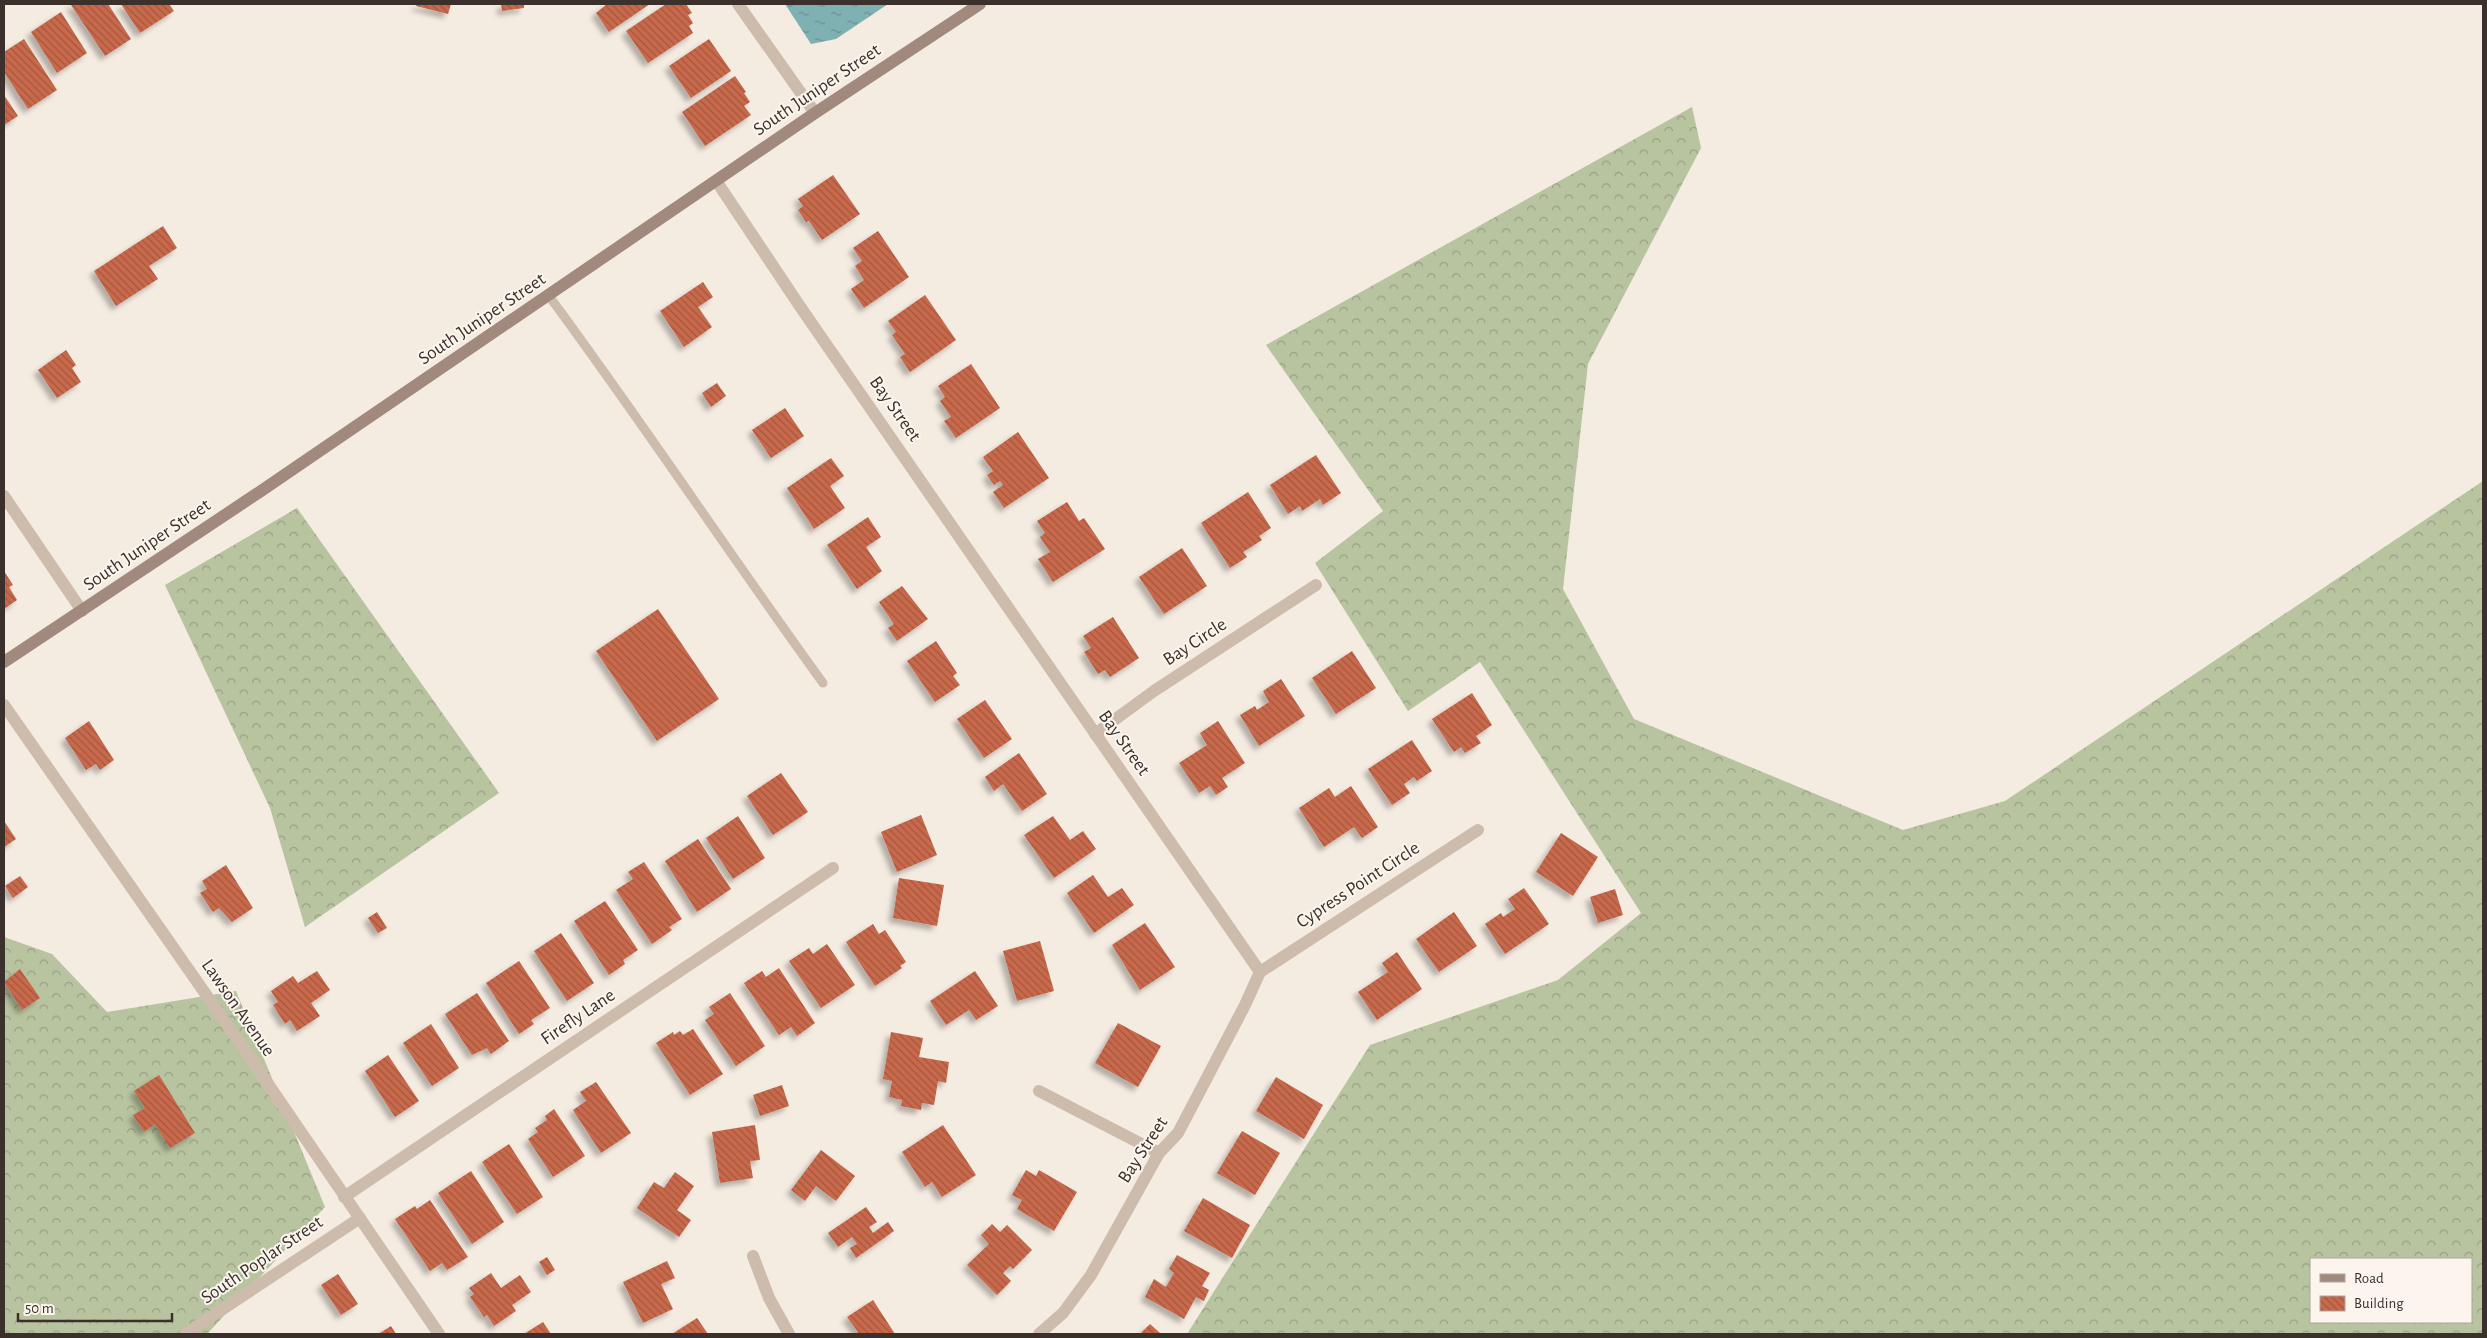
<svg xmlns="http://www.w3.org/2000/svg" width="2487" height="1338" font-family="'Alegreya Sans',sans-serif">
<defs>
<pattern id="forest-crowns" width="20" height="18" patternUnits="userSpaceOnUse" patternTransform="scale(1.25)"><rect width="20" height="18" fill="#b8c4a0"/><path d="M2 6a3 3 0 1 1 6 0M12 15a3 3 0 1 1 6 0" fill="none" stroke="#97a083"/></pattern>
<pattern id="water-ripples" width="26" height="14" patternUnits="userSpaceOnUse" patternTransform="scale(1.25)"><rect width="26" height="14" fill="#7fb0b2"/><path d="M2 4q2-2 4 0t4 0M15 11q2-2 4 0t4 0" fill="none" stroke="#699091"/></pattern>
<pattern id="building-back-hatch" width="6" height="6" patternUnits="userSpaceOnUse" patternTransform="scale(1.25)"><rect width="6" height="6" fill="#c8694b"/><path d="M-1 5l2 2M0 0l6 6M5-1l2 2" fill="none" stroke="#a4573f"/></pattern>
<filter id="shadow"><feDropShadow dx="-4.5" dy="4.5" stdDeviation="2.5" flood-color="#0004"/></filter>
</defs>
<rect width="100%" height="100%" fill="#f4ebe1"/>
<!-- forest -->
<g fill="url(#forest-crowns)" fill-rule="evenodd">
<path d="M1692 107 1701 148 1588 364 1563 589 1634 719 1903 830 2005 801 2483 481V1334H1187L1370 1045 1558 980 1641 913 1480 662 1408 711 1315 563 1383 511 1266 345ZM2311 1259H2471V1322H2311Z"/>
<path d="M297 508 499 793 305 927 270 808 165 585Z"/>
<path d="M4 937 52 954 107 1012 236 991 325 1207 207 1334H4Z"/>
</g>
<!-- water -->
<path fill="url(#water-ripples)" d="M785 4H888L836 39 811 44Z"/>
<!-- building -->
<g fill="url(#building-back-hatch)" filter="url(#shadow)">
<path d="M73 4H108L131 39 105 56 71 5Z"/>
<path d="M121 4H169L174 11 140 33Z"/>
<path d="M417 4H451L448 14 416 6Z"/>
<path d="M501 4H524V8L502 11Z"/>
<path d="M607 4H650L609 32 596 13Z"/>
<path d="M666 4H686L692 13 688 15 693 23 689 26 693 33 648 63 626 31Z"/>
<path d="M61 12 87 53 57 73 31 32Z"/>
<path d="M24 39 57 90 28 109 4 72V52Z"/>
<path d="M709 39 731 71 691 98 669 66Z"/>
<path d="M735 76 746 92 744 93 750 102 744 106 751 115 705 146 682 112Z"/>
<path d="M4 95 18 116 4 125Z"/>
<path d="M833 175 860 214 822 240 809 221 806 222 798 210 803 206 798 199Z"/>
<path d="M163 226 177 248 149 266 158 279 116 306 94 271Z"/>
<path d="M878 231 909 277 864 308 851 289 864 280 855 266 862 261 853 248Z"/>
<path d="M703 282 713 297 698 307 712 327 684 347 660 311Z"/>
<path d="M925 295 956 340 910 372 900 357 905 354 892 335 896 332 888 321Z"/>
<path d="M66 350 76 365 72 368 81 382 57 398 38 370Z"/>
<path d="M971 364 1000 408 956 438 944 421 951 417 940 401 945 397 938 386Z"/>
<path d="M717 383 726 396 711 407 702 393Z"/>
<path d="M785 408 804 436 771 458 752 430Z"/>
<path d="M1018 432 1049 478 1004 508 993 492 1003 485 1000 481 994 485 987 475 993 471 983 457Z"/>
<path d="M1316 455 1341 493 1323 505 1320 499 1302 511 1300 506 1288 514 1270 485Z"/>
<path d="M831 458 844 476 830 486 845 508 814 529 787 488Z"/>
<path d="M1248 492 1271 528 1259 536 1262 540 1243 552 1247 557 1230 568 1201 523Z"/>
<path d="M1067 502 1079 521 1084 518 1105 549 1053 582 1038 559 1050 552 1040 537 1045 533 1037 521Z"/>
<path d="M868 517 881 537 866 547 882 571 857 589 827 545Z"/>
<path d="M1182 548 1207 586 1164 614 1139 577Z"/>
<path d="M4 571 13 585 9 587 17 600 4 609Z"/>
<path d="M902 586 928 619 897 641 888 628 894 624 879 602Z"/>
<path d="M658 609 719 699 657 741 596 651Z"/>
<path d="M1113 617 1139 658 1110 677 1105 670 1098 674 1084 652 1091 648 1083 636Z"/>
<path d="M936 641 957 673 953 676 960 685 935 702 907 661Z"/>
<path d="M1352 651 1376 688 1336 714 1312 678Z"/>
<path d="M1281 679 1305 716 1259 746 1240 715 1255 706 1257 710 1269 702 1263 691Z"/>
<path d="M1472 693 1492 725 1476 736 1481 743 1465 753 1461 747 1454 752 1432 719Z"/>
<path d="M985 700 1012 739 984 758 957 719Z"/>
<path d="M89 721 114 760 100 770 96 764 86 770 65 738Z"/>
<path d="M1218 721 1245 763 1222 778 1228 787 1216 795 1210 786 1199 793 1179 763 1207 745 1200 733Z"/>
<path d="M1412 740 1432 771 1417 781 1414 777 1404 784 1410 793 1392 805 1368 769Z"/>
<path d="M1019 753 1047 794 1022 811 1003 784 994 791 985 777Z"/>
<path d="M781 773 808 812 773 835 747 796Z"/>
<path d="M1351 786 1378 827 1362 838 1354 827 1324 847 1299 808 1329 788 1335 797Z"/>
<path d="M921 815 937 855 897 872 881 832Z"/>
<path d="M738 816 765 858 733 879 706 838Z"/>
<path d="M1053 816 1070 840 1083 831 1096 849 1054 878 1024 835Z"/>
<path d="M4 821 16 839 4 847Z"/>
<path d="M1561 833 1598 857 1573 896 1536 872Z"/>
<path d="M698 839 731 889 697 912 665 861Z"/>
<path d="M644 862 682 919 669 927 672 930 652 944 616 890 633 879 628 872Z"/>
<path d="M226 865 253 908 232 922 219 908 213 912 200 893 207 889 202 881Z"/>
<path d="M1093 875 1108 897 1122 888 1134 905 1094 933 1067 893Z"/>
<path d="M20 876 28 887 13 898 5 886Z"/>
<path d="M899 878 944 885 937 926 893 918Z"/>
<path d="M1524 888 1549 924 1505 954 1485 924 1501 913 1503 917 1515 909 1508 899Z"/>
<path d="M1615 889 1623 915 1598 923 1590 897Z"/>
<path d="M605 901 638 950 623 960 625 964 609 975 574 921Z"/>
<path d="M377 912 387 928 378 933 368 918Z"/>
<path d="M1454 912 1477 946 1439 972 1416 939Z"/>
<path d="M1145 923 1175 967 1140 990 1112 945Z"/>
<path d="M873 924 879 934 885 930 906 962 900 966 902 968 875 986 846 942Z"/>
<path d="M561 933 594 983 567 1001 534 951Z"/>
<path d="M1040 941 1054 991 1017 1001 1003 951Z"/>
<path d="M827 944 855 985 821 1008 789 961 809 948 813 954Z"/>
<path d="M1397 952 1422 989 1377 1020 1358 992 1388 972 1382 963Z"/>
<path d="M519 961 550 1008 531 1020 534 1024 519 1034 486 983Z"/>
<path d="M779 968 815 1023 797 1036 791 1027 779 1035 744 983 762 971 766 977Z"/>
<path d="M20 969 40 998 22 1010 4 982Z"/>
<path d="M317 971 330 990 311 1003 320 1016 297 1031 290 1020 285 1024 273 1005 278 1002 271 991 293 976 298 983Z"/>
<path d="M975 971 998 1006 976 1020 969 1010 946 1025 930 1001Z"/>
<path d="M477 993 509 1041 491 1054 487 1048 472 1055 445 1014Z"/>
<path d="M730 993 765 1046 736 1066 705 1020 714 1014 709 1007Z"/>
<path d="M1118 1023 1161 1046 1138 1087 1095 1063Z"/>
<path d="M431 1024 459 1068 432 1086 403 1043Z"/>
<path d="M693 1029 723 1074 690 1095 656 1043 673 1032 674 1035 680 1031 683 1035Z"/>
<path d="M891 1032 923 1038 919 1057 949 1062 946 1083 938 1081 934 1105 922 1103 921 1110 901 1106 902 1100 889 1097 892 1081 883 1079Z"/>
<path d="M388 1055 419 1101 395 1117 365 1071Z"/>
<path d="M159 1075 195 1133 170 1148 155 1124 144 1132 133 1115 145 1108 134 1091Z"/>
<path d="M1276 1077 1323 1105 1304 1139 1256 1111Z"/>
<path d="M596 1082 631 1133 601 1153 573 1110 586 1101 580 1092Z"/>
<path d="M782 1085 789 1106 760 1116 753 1095Z"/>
<path d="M554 1109 585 1156 553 1177 528 1139 538 1132 535 1128 547 1120 545 1116Z"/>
<path d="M755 1125 760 1160 750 1161 753 1178 720 1183 712 1132Z"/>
<path d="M943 1125 976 1175 942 1197 932 1182 925 1187 902 1152Z"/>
<path d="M1242 1131 1280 1153 1255 1195 1217 1173Z"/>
<path d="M509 1144 543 1197 517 1214 482 1162Z"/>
<path d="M821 1150 855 1176 836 1201 816 1186 805 1201 791 1190Z"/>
<path d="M1026 1170 1036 1176 1039 1170 1077 1192 1054 1231 1017 1209 1022 1200 1012 1195Z"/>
<path d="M471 1171 504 1222 472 1244 438 1193Z"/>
<path d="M675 1172 694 1186 677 1210 691 1220 679 1237 637 1208 654 1182 664 1188Z"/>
<path d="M1203 1198 1250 1225 1232 1258 1184 1231Z"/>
<path d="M430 1200 468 1257 447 1270 442 1263 430 1271 395 1219 415 1206 417 1209Z"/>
<path d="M866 1207 877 1222 869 1227 873 1233 888 1222 894 1231 856 1258 850 1248 857 1244 852 1237 838 1247 828 1233Z"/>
<path d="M992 1224 1000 1232 1007 1225 1032 1250 1013 1269 1010 1266 1003 1273 1011 1281 997 1295 967 1265 989 1244 981 1235Z"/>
<path d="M1177 1255 1210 1273 1202 1286 1209 1290 1204 1301 1196 1297 1184 1319 1145 1297 1154 1279 1166 1287 1174 1273 1169 1269Z"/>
<path d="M547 1257 555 1270 547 1275 539 1262Z"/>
<path d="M667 1261 675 1278 661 1284 673 1309 643 1323 623 1282Z"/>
<path d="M491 1273 501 1288 520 1275 531 1292 512 1305 516 1311 494 1326 487 1315 484 1317 470 1297 474 1294 469 1288Z"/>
<path d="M338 1274 358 1304 341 1315 321 1285Z"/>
<path d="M873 1300 895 1334H854L858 1332 847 1317Z"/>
<path d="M697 1318 708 1334H672Z"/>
<path d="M543 1322 551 1334H524Z"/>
<path d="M1150 1324 1161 1334H1140Z"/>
<path d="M391 1326 396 1334H381L380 1333Z"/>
</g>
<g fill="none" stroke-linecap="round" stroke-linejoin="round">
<!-- lane -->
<path stroke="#cdbbac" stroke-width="9" d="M549 296C643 423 730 555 823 683"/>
<!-- street -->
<g stroke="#cdbbac" stroke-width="12">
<path d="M738 4 815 113"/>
<path d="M717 182 799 305 1260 972 1245 1005 1178 1133 1159 1153 1091 1275 1063 1313 1039 1334"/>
<path d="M4 496 82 611"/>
<path d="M4 705 251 1059 439 1334"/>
<path d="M1095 734 1154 691 1316 585"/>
<path d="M1260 972 1478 830"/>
<path d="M1039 1091 1159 1153"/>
<path d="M344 1197 833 868"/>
<path d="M753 1256 769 1298 789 1334"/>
<path d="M185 1334 360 1218"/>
</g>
<!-- secondary -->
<path stroke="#a18a7d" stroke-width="12" d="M4 662 261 491 815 113 980 4"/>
</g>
<g text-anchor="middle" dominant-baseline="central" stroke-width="4" stroke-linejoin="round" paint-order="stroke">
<!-- street labels -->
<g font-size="19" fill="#3b302b" stroke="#fbf5ee">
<text transform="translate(817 90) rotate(-34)">South Juniper Street</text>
<text transform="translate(482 319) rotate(-34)">South Juniper Street</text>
<text transform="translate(895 409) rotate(55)">Bay Street</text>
<text transform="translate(147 545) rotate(-34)">South Juniper Street</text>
<text transform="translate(1195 642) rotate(-33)">Bay Circle</text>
<text transform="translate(1124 743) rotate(55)">Bay Street</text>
<text transform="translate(1358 885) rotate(-33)">Cypress Point Circle</text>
<text transform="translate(238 1008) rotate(55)">Lawson Avenue</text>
<text transform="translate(578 1017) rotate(-34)">Firefly Lane</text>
<text transform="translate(1143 1150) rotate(-57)">Bay Street</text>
<text transform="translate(262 1260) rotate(-34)">South Poplar Street</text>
</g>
</g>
<!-- border -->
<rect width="2487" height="1338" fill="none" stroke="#3b302b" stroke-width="10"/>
<!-- legend -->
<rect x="2310" y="1258" width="162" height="65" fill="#fbf5ee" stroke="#aea6a0"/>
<rect x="2320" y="1274" width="25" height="8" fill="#a18a7d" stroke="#aea6a0"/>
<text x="2354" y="1283" font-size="15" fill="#3b302b">Road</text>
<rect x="2320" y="1296" width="25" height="15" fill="url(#building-back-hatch)" stroke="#aea6a0"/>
<text x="2354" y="1308" font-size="15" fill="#3b302b">Building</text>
<!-- scale -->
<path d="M18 1313v8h154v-8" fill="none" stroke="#3b302b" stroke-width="2.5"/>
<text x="25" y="1313" font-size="15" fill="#3b302b" stroke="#fbf5ee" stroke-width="4" paint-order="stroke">50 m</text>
</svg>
